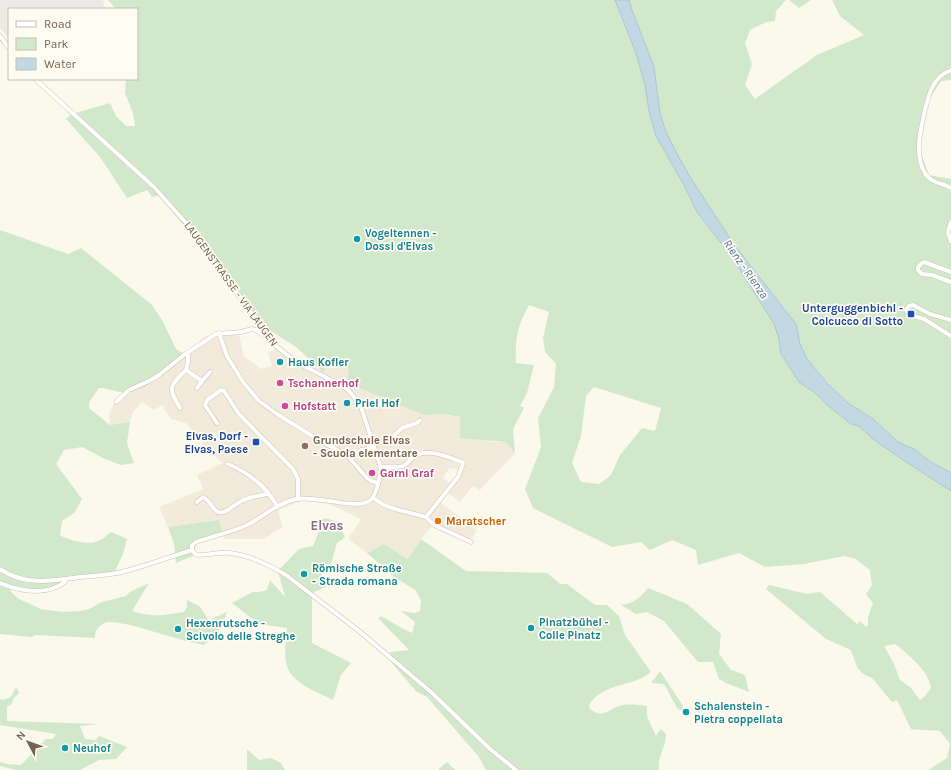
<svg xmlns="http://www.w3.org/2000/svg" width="951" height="770" font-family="Karla,sans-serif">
<rect width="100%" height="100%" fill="#fbf8ec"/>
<!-- residential -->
<path fill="#f2ebdb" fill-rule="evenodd" d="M215 334 239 335 244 356 261 369 272 366 268 353 278 347 323 371 333 359 349 370 424 415 443 414 460 418 490 442H506L515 453 480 490 473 486 460 502 448 493 441 503 477 530 469 543 432 526 421 539 408 559 384 544 367 553 348 539 361 519 329 504 301 500 278 511 283 527 263 539H224L219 520 168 527 159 507 203 489 197 475 222 463 204 445 186 423 171 419 162 405 154 410 142 402 133 412 130 422 110 425 109 414 114 404 121 395 184 354 205 337ZM449 468 459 470 456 477 450 483 443 478Z"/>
<!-- industrial -->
<path fill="#edeae4" d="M0 0H103L105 9H9V38L0 28Z"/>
<!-- green -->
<g fill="#d2e8cb" fill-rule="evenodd">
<path d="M108 0H615L636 53 645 85 649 111 697 212 732 259 774 324 779 339 781 354 790 367 810 391 819 396 826 404 851 424 859 426 873 439 900 458 951 491V770H928L947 758 950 744 940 731 911 729 897 700 892 702 872 678 863 674 857 667 851 650 826 639 766 589 769 585 807 594 820 592 857 624 860 621 866 627 868 625V617L873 603 866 594 872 585 870 570 856 559 844 556 804 564 765 567 739 553 698 565 696 550 672 540 650 550 641 542 612 547 533 508 525 489 541 447 538 418 554 387 556 364 545 352 543 338 549 312 529 305C517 327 515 338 516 363L534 365 527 393 520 406 524 408 513 429 515 453 506 442 460 438V417L443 414 424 415 347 383 349 370 333 359 323 372 296 347 265 327 159 195 152 197 147 190 127 198 100 157 66 119 72 114 110 103 116 116 126 126H135L133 113 125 93 126 79H137V9H116ZM594 387 661 408 655 431 642 428 620 455 611 475 599 484 581 482 572 463 581 436 586 396ZM895 644C909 655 928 670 931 688L924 697 920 700 911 688 900 680 894 664 884 646Z"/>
<path d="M629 0H786L776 11 775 21 766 22 750 30 745 43 752 64 745 85 755 99 817 55 864 35 840 16 832 0H951V80L941 81 927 103 918 145 929 175 951 179V473L931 462 914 449 898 442 873 419 848 403 828 384 807 359 800 344 796 324 735 246 690 177 676 152 666 132 660 113 654 67 632 10Z"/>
<path d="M789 0H811L799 8Z"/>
<path d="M0 230 68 254 81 248 152 305 162 320 176 349 184 354 145 387 124 393 103 388H99L89 402V408L110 425 130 422 127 443 134 463 121 465 105 459 82 447 64 450 56 464 82 499 74 513 62 521 60 535C67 540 83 543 91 543 99 542 105 537 111 532L127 539 123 554 113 575 69 581 61 586 52 590 29 593 11 589 10 591 19 599 41 609 63 612 80 611 89 609 102 602 126 596 130 592 149 583 132 611C153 618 163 615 184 612L187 607V600L199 606 209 620 227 612C221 627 217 636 204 645 191 642 177 639 165 635 147 630 129 623 110 622 102 622 94 629 95 638L36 635 31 637 0 634Z"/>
<path d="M325 518 338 522 345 537 337 543 331 564 321 573 326 584V587L314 592 312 599V643L351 663 341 675 333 700C316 691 291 684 286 663 284 652 286 639 287 628L259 624 232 603 253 592H259L267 590 270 580 285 597 278 571 299 549 313 546 318 534 321 520Z"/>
<path d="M219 520 223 535 196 544 193 556 176 563 174 544 168 527Z"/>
<path d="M421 539 466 571 547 573 560 584H567L592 603 596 605H607L619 616 625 635 651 672C635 687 603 682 589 705L590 709C604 720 609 708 622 705 630 704 639 705 647 706V716L656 736 661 729 666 734C666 747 657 757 659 770H486L479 757 427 697 416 691 392 663 390 652 409 650 378 618 381 616 398 626 412 633 415 622 401 611 414 613 420 611 421 600 415 590 393 576 380 564 367 553 384 544 408 559Z"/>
<path d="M648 588 687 604 721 634 719 654 731 670 745 675 749 692 726 683 719 679 713 662H698L664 621 647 612 636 614 621 605C633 604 641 597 648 588Z"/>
<path d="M660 671 683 706V712L677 708 664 684 651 683Z"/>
<path d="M16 687 19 693 13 699 12 704 7 707V721L99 724 80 726 85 739 96 740 99 736 127 747 116 759 99 760 80 770H17L0 766V762L7 764 21 765 46 739H53L56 734 0 725V699L3 700 11 697Z"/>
<path d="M247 749 259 760 271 758 281 763 285 770H247Z"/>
<path d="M447 762 455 770H438Z"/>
</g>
<!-- water -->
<path fill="#c2d9e3" stroke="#a9c7d4" d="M615 0H629L632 10 654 67 660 113 666 132 676 152 690 177 735 246 796 324 800 344 807 359 828 384 848 403 873 419 898 442 914 449 931 462 951 473V491L900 458 873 439 859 426 851 424 826 404 819 396 799 382 781 354 779 339 774 324 733 259 697 212 685 187 656 136 649 111 645 85 636 53Z"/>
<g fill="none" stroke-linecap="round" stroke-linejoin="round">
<!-- minor casing -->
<g stroke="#cdc2b3" stroke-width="5">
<g id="minor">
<path d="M0 36 9 48"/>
<path d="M951 70C943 73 937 78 933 86 927 96 918 138 919 149 919 157 921 167 925 173 930 183 943 183 951 188"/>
<path d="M35 79 154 187 186 223 211 255 265 334 276 346 296 362 343 386 351 393 361 407 380 465C382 472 376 498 369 501 355 510 316 495 296 499 277 503 262 518 245 526 229 533 212 536 196 542L192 545V550"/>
<path d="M951 222 948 232 951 241"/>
<path d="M951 272 924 262 922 263 918 267V270L922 274 932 275 951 282"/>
<path d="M951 320 930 314 913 305 909 306 906 310 909 315 924 319 951 336"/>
<path d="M219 333 227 356 243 382 259 401 277 414 322 442 347 455 367 478 371 481 378 483"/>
<path d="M188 353V362L186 370 202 381 210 372"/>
<path d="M197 388 202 381"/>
<path d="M116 402 129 390 151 380 159 375 184 355 216 334 241 332 252 329 256 330 263 335 265 334"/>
<path d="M180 408C168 388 169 386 186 370"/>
<path d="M217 423 205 405 207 400 221 390 224 391 239 414 293 469 298 479V499"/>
<path d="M373 444 389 440 402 428 417 423 420 420"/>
<path d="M350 457 361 450 374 447"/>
<path d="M228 464C249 473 266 486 277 506"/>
<path d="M381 467C387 467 398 468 403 466 408 464 411 458 415 456 429 448 448 457 462 462L463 464 458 477 426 517"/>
<path d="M373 498 384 505 395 509 426 517 434 525 471 542"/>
<path d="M197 502 203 497C210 500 212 509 218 512 224 515 233 506 238 503 247 497 257 496 268 494"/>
<path d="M192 550 195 554 198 555C209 555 219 552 230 553 248 555 271 566 286 575L359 631 431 692 490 749 516 770"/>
<path d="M0 569C24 586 52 581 80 577 94 576 108 575 122 572 146 566 169 557 192 550"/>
<path d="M0 583C20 591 46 596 65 582V579"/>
</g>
</g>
<!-- minor -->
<use href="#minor" stroke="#fff" stroke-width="4"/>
</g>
<!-- markers -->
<g fill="#0f9aa8" stroke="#fefbf3" stroke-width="1.5">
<circle cx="357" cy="239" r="4"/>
<circle cx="280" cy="362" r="4"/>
<circle cx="347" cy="403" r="4"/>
<circle cx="304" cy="574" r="4"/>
<circle cx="531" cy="628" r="4"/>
<circle cx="178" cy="629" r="4"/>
<circle cx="686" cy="712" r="4"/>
<circle cx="65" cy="748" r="4"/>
</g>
<g fill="#1a4fb4" stroke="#fefbf3" stroke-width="1.5">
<rect x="907" y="310" width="8" height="8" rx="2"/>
<rect x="252" y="438" width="8" height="8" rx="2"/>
</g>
<g fill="#d1479c" stroke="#fefbf3" stroke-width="1.5">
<circle cx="280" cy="383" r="4"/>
<circle cx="285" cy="406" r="4"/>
<circle cx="372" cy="473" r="4"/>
</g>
<circle fill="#8d6e63" stroke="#fefbf3" stroke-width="1.5" cx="305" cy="446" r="4"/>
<circle fill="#e8710a" stroke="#fefbf3" stroke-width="1.5" cx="438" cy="521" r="4"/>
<g text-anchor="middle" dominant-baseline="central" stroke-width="3.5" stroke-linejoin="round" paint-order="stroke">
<!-- culture labels -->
<g font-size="11" font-weight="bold" fill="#0d838f" stroke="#fefbf3" text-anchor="start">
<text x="365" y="233">Vogeltennen -<tspan x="365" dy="13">Dossi d'Elvas</tspan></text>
<text x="288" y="362">Haus Kofler</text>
<text x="355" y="403">Priel Hof</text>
<text x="312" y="568">Römische Straße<tspan x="312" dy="13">- Strada romana</tspan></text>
<text x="539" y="622">Pinatzbühel -<tspan x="539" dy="13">Colle Pinatz</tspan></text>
<text x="186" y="623">Hexenrutsche -<tspan x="186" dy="13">Scivolo delle Streghe</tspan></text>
<text x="694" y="706">Schalenstein -<tspan x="694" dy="13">Pietra coppellata</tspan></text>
<text x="73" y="748">Neuhof</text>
</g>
<!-- street labels -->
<g font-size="11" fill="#756351" stroke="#fefbf3">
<text transform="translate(231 284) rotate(54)">LAUGENSTRASSE - VIA LAUGEN</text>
</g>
<!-- transit labels -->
<g font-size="11" font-weight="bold" fill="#164399" stroke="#fefbf3" text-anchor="end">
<text x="903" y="308">Unterguggenbichl -<tspan x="903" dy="13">Colcucco di Sotto</tspan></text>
<text x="248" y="436">Elvas, Dorf -<tspan x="248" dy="13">Elvas, Paese</tspan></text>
</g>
<!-- hotel labels -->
<g font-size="11" font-weight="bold" fill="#b23c85" stroke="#fefbf3" text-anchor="start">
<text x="288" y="383">Tschannerhof</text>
<text x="293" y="406">Hofstatt</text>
<text x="380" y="473">Garni Graf</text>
</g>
<!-- education labels -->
<g font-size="11" font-weight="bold" fill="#785e54" stroke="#fefbf3" text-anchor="start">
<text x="313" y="440">Grundschule Elvas<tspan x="313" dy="13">- Scuola elementare</tspan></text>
</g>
<!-- food labels -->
<g font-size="11" font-weight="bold" fill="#c56008" stroke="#fefbf3" text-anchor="start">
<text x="446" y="521">Maratscher</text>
</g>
<!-- water labels -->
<g font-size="12" font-style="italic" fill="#50788c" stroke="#fefbf3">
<text transform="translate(746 269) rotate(55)">Rienz - Rienza</text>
</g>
<!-- quarter labels -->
<g font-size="13" font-weight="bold" fill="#89698f" stroke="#fefbf3">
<text x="327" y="525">Elvas</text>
</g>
</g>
<!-- legend -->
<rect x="8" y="8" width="130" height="72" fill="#fefbf3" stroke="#c7beb2"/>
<rect x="16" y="21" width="20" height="6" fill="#ffffff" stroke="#c7beb2"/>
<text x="44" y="28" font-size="12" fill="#756351">Road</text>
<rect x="16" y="38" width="20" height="12" fill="#d2e8cb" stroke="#c7beb2"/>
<text x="44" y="48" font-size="12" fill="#756351">Park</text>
<rect x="16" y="58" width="20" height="12" fill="#c2d9e3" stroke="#c7beb2"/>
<text x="44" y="68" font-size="12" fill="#756351">Water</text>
<!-- north arrow -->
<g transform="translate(28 742) rotate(311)" stroke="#fefbf3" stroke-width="3" paint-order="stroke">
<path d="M0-3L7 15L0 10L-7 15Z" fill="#756351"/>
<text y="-6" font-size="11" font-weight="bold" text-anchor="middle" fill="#756351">N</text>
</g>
</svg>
